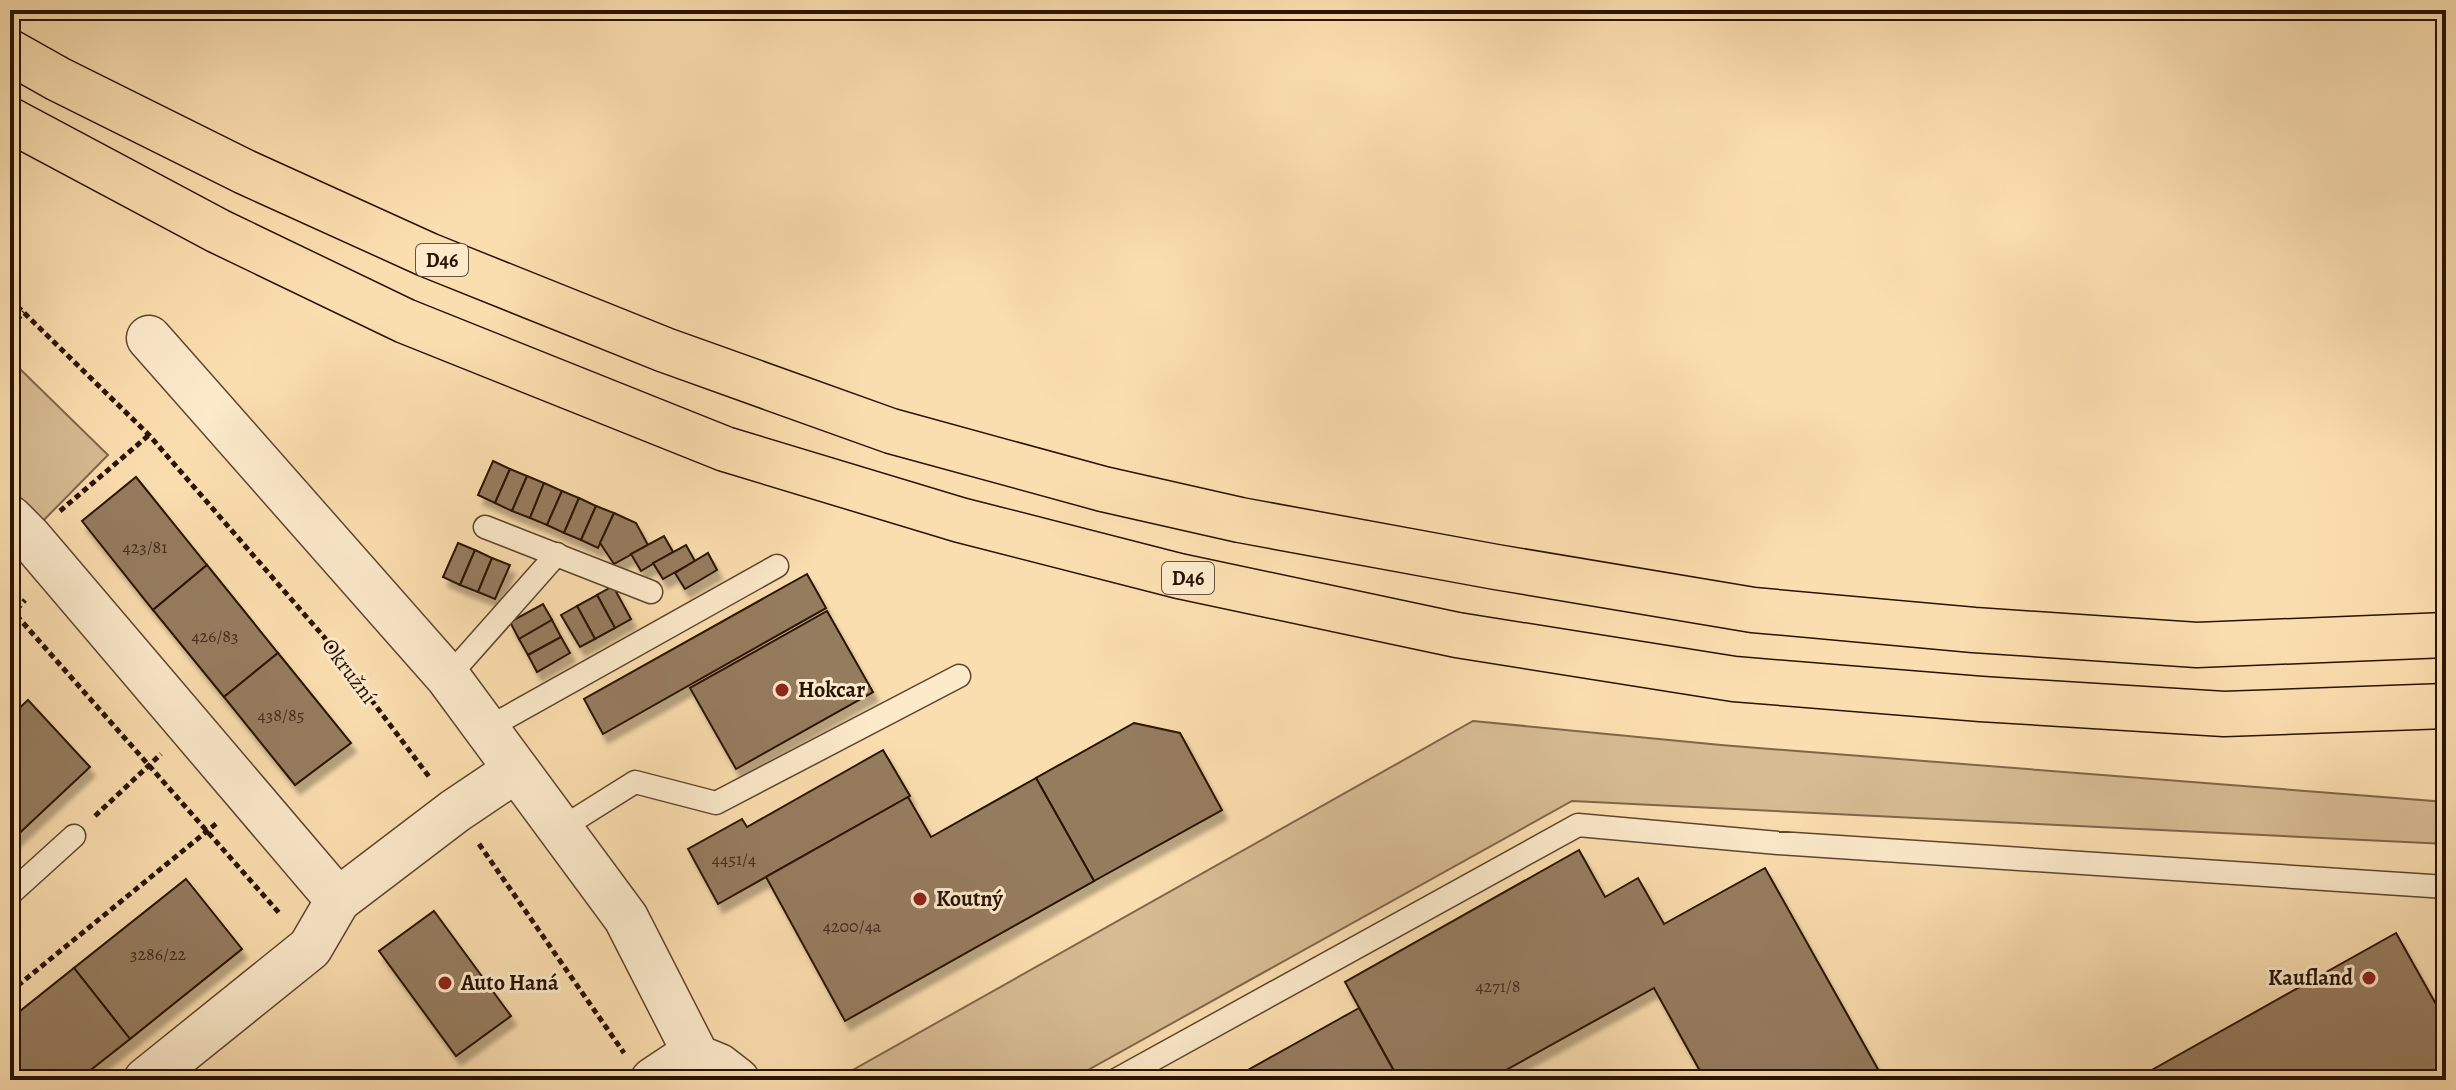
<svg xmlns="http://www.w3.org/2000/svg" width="2456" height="1090" font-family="Alegreya,serif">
<defs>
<filter id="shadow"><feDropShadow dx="5" dy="9" stdDeviation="2" flood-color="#0004"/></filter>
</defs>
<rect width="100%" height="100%" fill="#fbdeaf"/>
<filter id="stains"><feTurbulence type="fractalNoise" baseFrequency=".0025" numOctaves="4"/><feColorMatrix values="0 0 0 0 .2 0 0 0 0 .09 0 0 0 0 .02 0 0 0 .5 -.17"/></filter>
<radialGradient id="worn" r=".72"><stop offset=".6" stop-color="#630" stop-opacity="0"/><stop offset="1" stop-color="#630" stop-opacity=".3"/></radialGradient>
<!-- green -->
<g fill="#d7bb92" stroke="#80664c" stroke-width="2">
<path d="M18 367 108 455 32 532 10 511V375Z"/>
<path d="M1473 721 1721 745 2446 802V844L1572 801 1070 1080H835Z"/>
</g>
<!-- building -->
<g fill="#967c5e" stroke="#291206" stroke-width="2" filter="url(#shadow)">
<path d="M493 461 510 469 495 503 478 495Z"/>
<path d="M510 469 527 476 512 511 495 503Z"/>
<path d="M527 476 544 483 530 518 512 511Z"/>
<path d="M136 477 207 565 153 610 82 521Z"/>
<path d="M544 483 562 491 547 525 530 518Z"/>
<path d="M562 491 579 498 564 533 547 525Z"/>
<path d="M579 498 596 506 581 540 564 533Z"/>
<path d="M596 506 614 513 598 548 581 540Z"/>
<path d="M614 513 636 523 648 545 614 564 600 543Z"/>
<path d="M664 536 673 552 641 571 631 554Z"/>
<path d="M458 543 475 550 460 585 443 577Z"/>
<path d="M686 545 695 561 663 579 653 563Z"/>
<path d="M475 550 492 558 478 592 460 585Z"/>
<path d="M708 553 717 570 685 589 675 573Z"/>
<path d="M492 558 510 565 495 599 478 592Z"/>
<path d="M207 565 278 653 224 697 153 610Z"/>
<path d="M807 574 826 608 603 734 584 699Z"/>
<path d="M613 586 631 619 615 628 597 595Z"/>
<path d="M597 595 615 628 595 639 577 606Z"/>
<path d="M543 604 552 620 519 639 510 622Z"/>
<path d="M577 606 595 639 580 647 561 615Z"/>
<path d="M827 611 873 692 736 769 690 688Z"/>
<path d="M552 620 561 637 528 655 519 639Z"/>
<path d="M561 637 570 653 537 672 528 655Z"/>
<path d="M278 653 351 743 295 785 224 697Z"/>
<path d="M28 700 90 767 10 842V717Z"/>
<path d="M1134 723 1180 733 1222 810 1094 881 1036 778Z"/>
<path d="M883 750 910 796 718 904 688 849 742 819 747 827Z"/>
<path d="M1036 778 1094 881 845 1021 766 877 908 797 931 837Z"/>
<path d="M1579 850 1605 897 1638 878 1664 924 1765 868 1884 1080H1705L1654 988 1488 1080H1399L1345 982Z"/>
<path d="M186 879 242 949 130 1039 74 968Z"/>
<path d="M434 911 511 1016 456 1056 379 951Z"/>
<path d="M2396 933 2446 1022V1080H2134Z"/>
<path d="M74 968 130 1039 78 1080H10V1019Z"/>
<path d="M1359 1008 1399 1080H1230Z"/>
</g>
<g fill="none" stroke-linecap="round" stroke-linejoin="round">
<!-- service casing -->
<g stroke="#5e4530" stroke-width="25">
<g id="service">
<path d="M485 527 651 592"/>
<path d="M448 677 557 554"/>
<path d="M486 729 777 566"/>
<path d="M560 829 635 782 716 803 959 676"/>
<path d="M10 894 74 836"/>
<path d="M1116 1080 1578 825 1778 843 2446 887"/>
</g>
</g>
<!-- minor casing -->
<g stroke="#5e4530" stroke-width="47">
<g id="minor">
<path d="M149 338 448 677 626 918 697 1057 719 1066 737 1080"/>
<path d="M10 518 29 537 338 900"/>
<path d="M146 1080 310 948 338 900 455 811 516 770"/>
<path d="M653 1080 677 1064 697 1057"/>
</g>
</g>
<!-- motorway casing -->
<g stroke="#291206" stroke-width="47">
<g id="motorway">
<path d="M10 52 58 79 245 172 428 255 665 350 891 431 1103 489 1240 520 1496 567 1753 610 1974 630 2197 645 2446 635"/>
<path d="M10 120 218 231 405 321 725 449 960 520 1179 576 1457 635 1734 679 1981 699 2224 714 2446 706"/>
</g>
</g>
<!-- path -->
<g stroke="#291206" stroke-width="5" stroke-dasharray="6 4" stroke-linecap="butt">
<path d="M10 299 149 435 324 637 430 778"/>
<path d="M10 328 24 312"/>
<path d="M60 511 149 435"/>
<path d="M10 608 280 914"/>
<path d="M10 617 25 600"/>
<path d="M95 816 161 754"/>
<path d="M479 844 624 1053"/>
<path d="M10 992 217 823"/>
</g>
<!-- service -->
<use href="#service" stroke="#fceacb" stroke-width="22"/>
<!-- minor -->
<use href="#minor" stroke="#fceacb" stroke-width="44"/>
<!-- motorway -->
<use href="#motorway" stroke="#fbdeaf" stroke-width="44"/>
</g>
<!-- markers -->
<g fill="#8f2418" stroke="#fceacb" stroke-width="3">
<circle cx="782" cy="690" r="8"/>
<circle cx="920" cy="899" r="8"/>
<circle cx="2369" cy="978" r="8"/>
<circle cx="445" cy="983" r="8"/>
</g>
<g text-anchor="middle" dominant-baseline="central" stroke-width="6" stroke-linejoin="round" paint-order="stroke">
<!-- number labels -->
<g font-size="18" fill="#442c1c">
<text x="145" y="547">423/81</text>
<text x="215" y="636">426/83</text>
<text x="281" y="715">438/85</text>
<text x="734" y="859">4451/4</text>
<text x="852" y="926">4200/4a</text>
<text x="158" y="954">3286/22</text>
<text x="1498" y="986">4271/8</text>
</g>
<!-- shield labels -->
<g fill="#fceacb" stroke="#685341" stroke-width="2">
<rect x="416" y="244" width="52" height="32" rx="6"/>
<rect x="1162" y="562" width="52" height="32" rx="6"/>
</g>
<g font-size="20" font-weight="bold" fill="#291206">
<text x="442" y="260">D46</text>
<text x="1188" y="578">D46</text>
</g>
<!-- street labels -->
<g font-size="22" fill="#291206" stroke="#fceacb">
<text transform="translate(349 671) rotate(53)">Okružní</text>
</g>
<!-- poi labels -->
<g font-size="22" font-weight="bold" fill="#291206" stroke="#fceacb" text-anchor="start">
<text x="798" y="690">Hokcar</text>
<text x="936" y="899">Koutný</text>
<text x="2353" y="978" text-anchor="end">Kaufland</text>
<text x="461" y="983">Auto Haná</text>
</g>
</g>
<!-- margin -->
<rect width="2456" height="1090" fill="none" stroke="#fbdeaf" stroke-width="40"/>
<rect x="12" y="12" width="2432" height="1066" fill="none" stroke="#291206" stroke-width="4"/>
<rect x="20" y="20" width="2416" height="1050" fill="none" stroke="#291206" stroke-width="2"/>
<rect width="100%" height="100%" filter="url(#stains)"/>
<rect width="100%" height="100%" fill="url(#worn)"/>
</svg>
